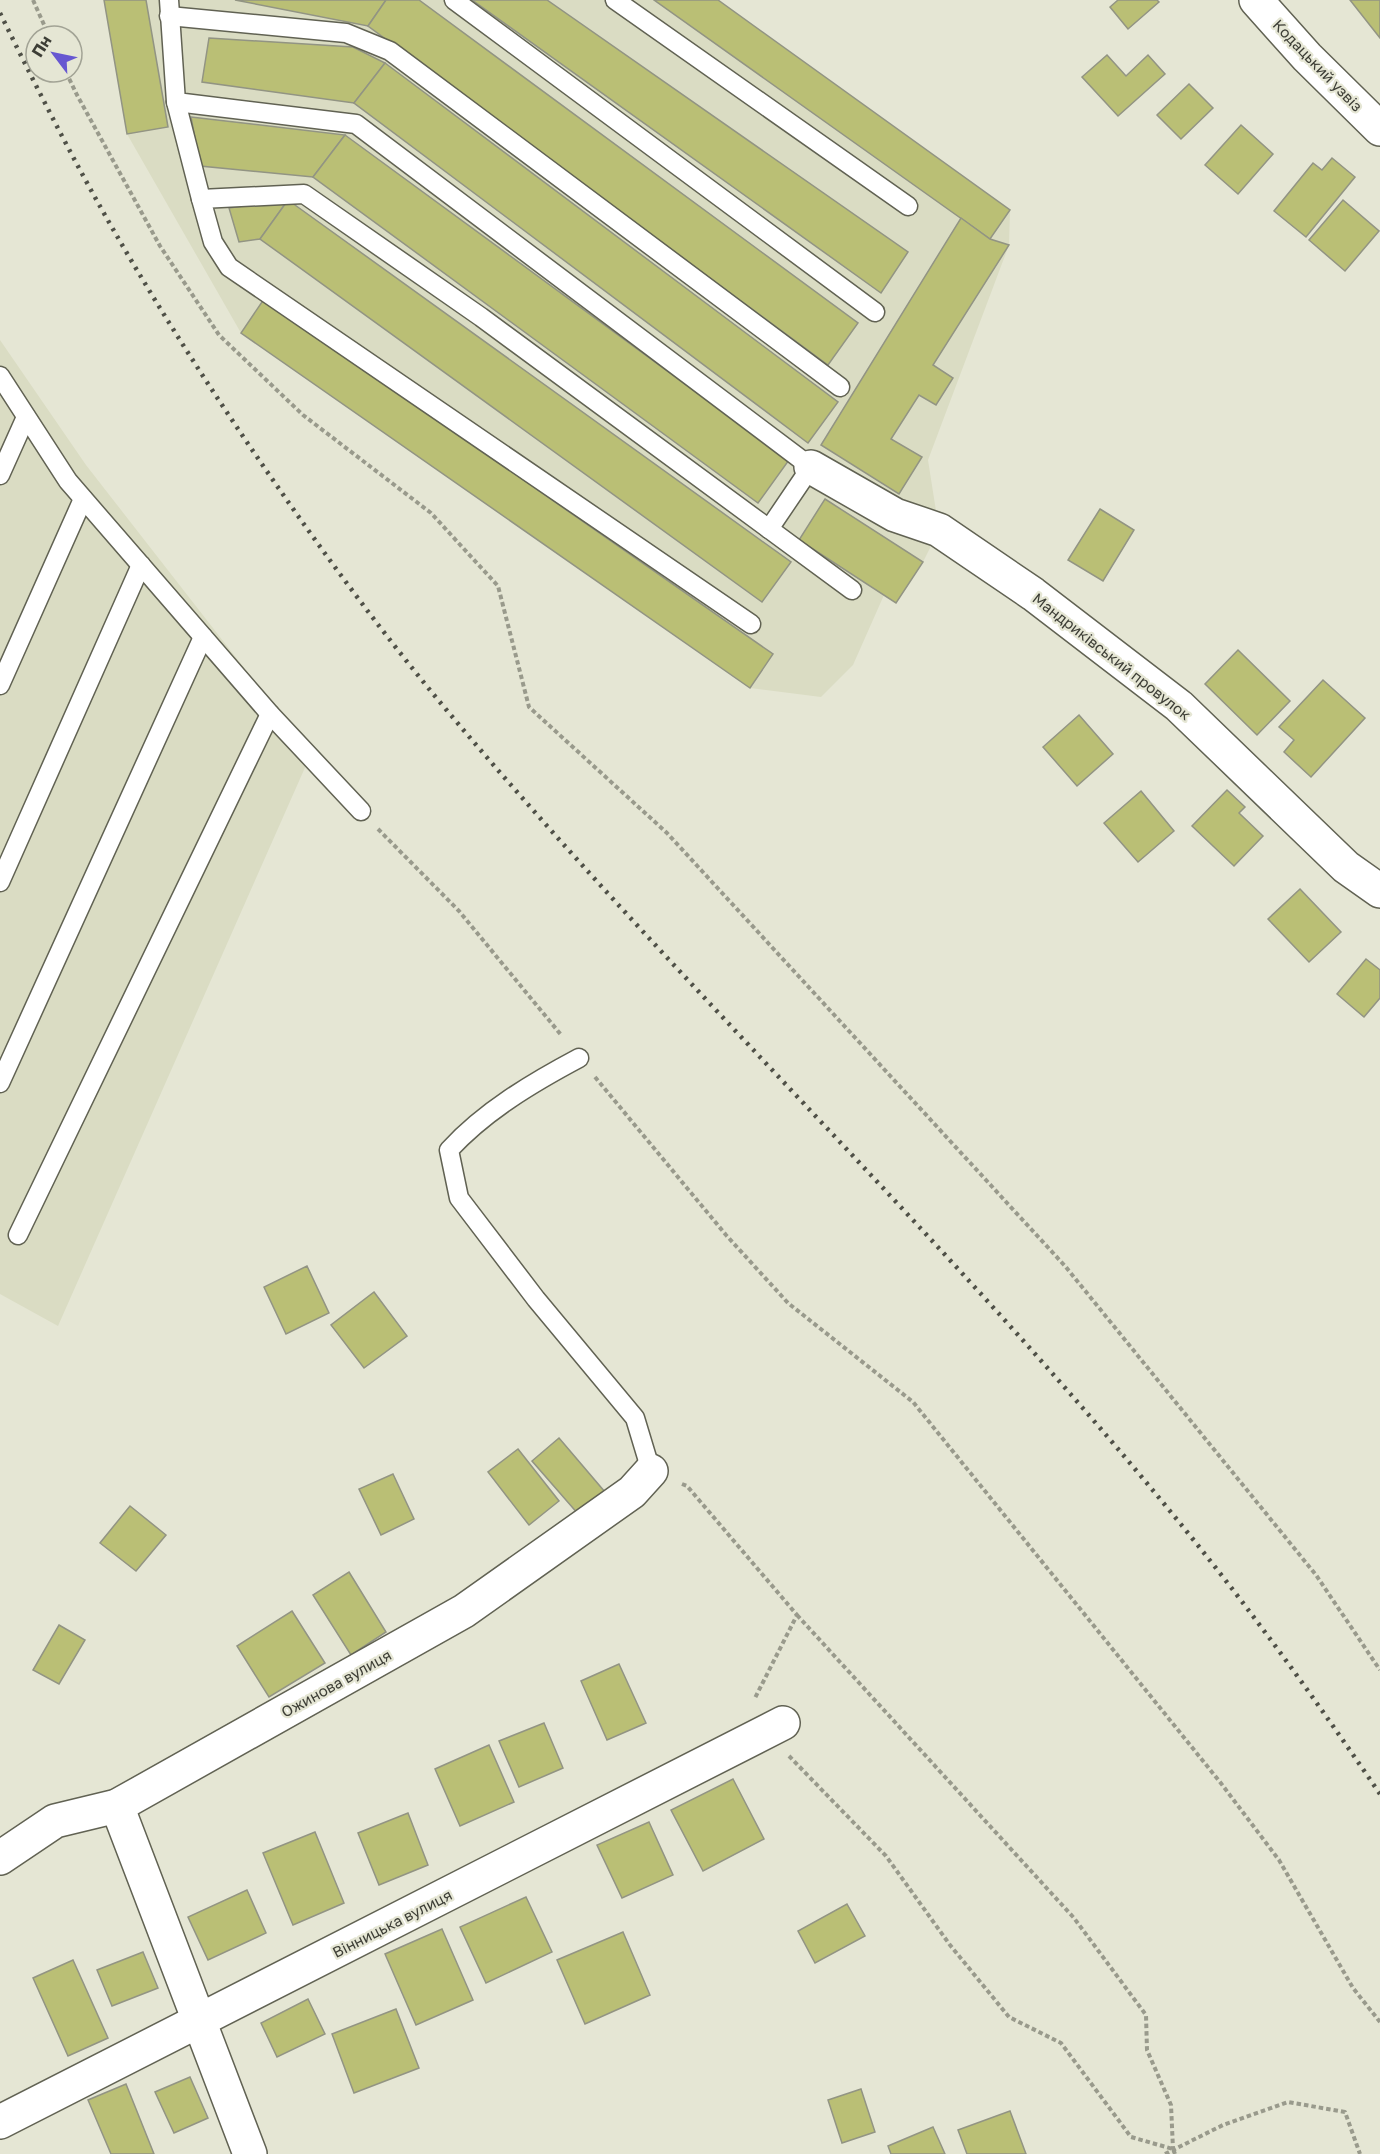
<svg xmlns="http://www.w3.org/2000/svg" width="1380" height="2154" font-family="'Golos Text',sans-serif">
<rect width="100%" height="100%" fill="#e5e6d4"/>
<!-- built -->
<g fill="#dadcc3">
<path d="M104 0H718L1010 210 1009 245 928 460 939 530 923 562 884 595 853 665 821 697 750 688 241 333 127 134Z"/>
<path d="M0 340 86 465 311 754 58 1326 0 1294Z"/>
</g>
<!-- building -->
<g fill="#babf75" stroke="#929483" stroke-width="1.5">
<path d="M104 0H146L168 127 127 134Z"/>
<path d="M235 0H386L368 26Z"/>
<path d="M386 0H419L858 323 828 365 368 26Z"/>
<path d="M472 0H547L908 252 881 293Z"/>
<path d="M654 0H718L1010 210 990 239Z"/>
<path d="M1118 0H1157L1159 2 1128 29 1110 7Z"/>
<path d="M1350 0H1380V38Z"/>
<path d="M209 38 353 47 385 63 354 103 202 82Z"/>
<path d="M1107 55 1126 76 1148 55 1165 74 1118 116 1082 77Z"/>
<path d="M385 63 838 402 808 443 354 103Z"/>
<path d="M1189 84 1213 108 1181 139 1157 115Z"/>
<path d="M191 117 345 135 313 177 200 166Z"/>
<path d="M1241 125 1273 154 1238 194 1205 165Z"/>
<path d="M345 135 789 460 758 503 313 177Z"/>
<path d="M1332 158 1355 177 1306 237 1274 211 1313 163 1322 170Z"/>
<path d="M288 200 260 239 239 242 229 208Z"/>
<path d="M288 200 791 562 762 602 260 239Z"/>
<path d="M1343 200 1379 231 1345 271 1309 240Z"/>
<path d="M961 218 990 239 1009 245 933 365 953 378 936 405 919 395 891 439 922 457 899 494 821 445Z"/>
<path d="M264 299 773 654 750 688 241 333Z"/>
<path d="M825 499 923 562 896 603 799 540Z"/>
<path d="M1100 509 1134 530 1103 581 1068 560Z"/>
<path d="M1238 650 1290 701 1257 735 1205 684Z"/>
<path d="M1323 680 1365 718 1311 777 1284 752 1294 740 1279 727Z"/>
<path d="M1079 715 1113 754 1077 786 1043 747Z"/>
<path d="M1227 790 1245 807 1239 813 1263 836 1234 866 1192 826Z"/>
<path d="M1141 791 1174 831 1138 862 1104 823Z"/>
<path d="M1300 889 1341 932 1309 962 1268 919Z"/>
<path d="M1366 959 1380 970V998L1364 1017 1337 994Z"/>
<path d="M307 1266 329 1313 286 1334 264 1287Z"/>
<path d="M374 1292 407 1336 364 1368 331 1325Z"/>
<path d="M559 1438 605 1492 579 1515 532 1461Z"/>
<path d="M518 1449 559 1501 529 1525 488 1472Z"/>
<path d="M393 1474 414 1519 381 1535 359 1489Z"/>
<path d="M130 1506 166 1535 136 1571 100 1543Z"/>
<path d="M349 1572 386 1632 351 1655 313 1595Z"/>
<path d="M292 1611 325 1663 269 1697 237 1646Z"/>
<path d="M59 1625 85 1640 59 1684 33 1670Z"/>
<path d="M619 1664 646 1723 607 1740 581 1681Z"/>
<path d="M544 1723 563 1768 519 1787 499 1741Z"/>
<path d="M489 1745 514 1802 460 1826 435 1769Z"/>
<path d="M733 1779 764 1839 703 1871 671 1810Z"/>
<path d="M408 1813 428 1865 379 1885 358 1833Z"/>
<path d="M649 1822 673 1875 622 1898 597 1845Z"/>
<path d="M315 1832 344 1903 293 1925 263 1853Z"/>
<path d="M247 1890 266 1933 208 1960 188 1917Z"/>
<path d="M526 1897 552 1952 486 1983 460 1927Z"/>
<path d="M847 1904 865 1936 815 1963 798 1931Z"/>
<path d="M442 1929 473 2000 416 2025 385 1954Z"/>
<path d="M623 1932 650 1995 585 2024 557 1960Z"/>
<path d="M143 1952 158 1988 112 2006 97 1970Z"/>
<path d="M73 1960 108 2038 68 2056 33 1978Z"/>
<path d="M308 1999 325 2034 277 2057 261 2023Z"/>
<path d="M396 2009 419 2068 354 2093 332 2034Z"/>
<path d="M190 2077 208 2118 174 2133 155 2092Z"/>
<path d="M126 2084 154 2154H111L88 2100Z"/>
<path d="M861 2089 875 2132 842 2143 828 2100Z"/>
<path d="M1010 2111 1026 2154H967L958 2130Z"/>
<path d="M933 2127 945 2154H891L888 2146Z"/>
</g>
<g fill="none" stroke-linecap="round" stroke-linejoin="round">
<!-- service casing -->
<g stroke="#616253" stroke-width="21">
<g id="service">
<path d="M169 0 176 102 356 124 811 467 769 529"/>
<path d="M454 0 875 312"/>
<path d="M615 0 908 206"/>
<path d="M169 16 346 33 390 51 840 387"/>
<path d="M176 102 201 199"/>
<path d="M0 376 68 481 270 714 361 811"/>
<path d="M0 475 26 417"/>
<path d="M751 624 229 267 213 242 201 199 304 194 481 317 852 590"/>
<path d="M0 685 83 499"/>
<path d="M0 882 141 565"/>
<path d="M579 1058C532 1083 485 1111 449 1150L459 1198 536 1299 635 1418 651 1471"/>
<path d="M0 1083 203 637"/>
<path d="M18 1235 270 714"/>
</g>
</g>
<!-- minor casing -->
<g stroke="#616253" stroke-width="36">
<g id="minor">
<path d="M811 467 895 515 939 530 1033 594 1179 706 1346 867 1380 891"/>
<path d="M117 1806 250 2154"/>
<path d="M0 1858 55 1821 117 1806 464 1611 632 1492 651 1471"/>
<path d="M0 2122 783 1723"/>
</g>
</g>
<!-- tertiary casing -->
<g stroke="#616253" stroke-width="36">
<path id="tertiary" d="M1256 0 1307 57 1380 129"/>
</g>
<!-- path -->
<g stroke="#999a8c" stroke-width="4" stroke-dasharray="4.5 3" stroke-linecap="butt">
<path d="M33 0 49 36"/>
<path d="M66 72 77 95 160 246 219 335 303 415 431 513 498 586 529 707 667 833 1065 1266 1316 1575 1380 1670"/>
<path d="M378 829 459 911 562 1036"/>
<path d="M595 1077 726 1235 788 1303 913 1402 1220 1782 1279 1860 1353 1988 1380 2022"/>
<path d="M682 1484 687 1486 797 1615 755 1698"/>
<path d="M797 1615 1074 1918 1146 2015 1147 2050 1171 2105 1173 2149"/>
<path d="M789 1756 886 1856 950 1945 1009 2017 1061 2043 1131 2137 1173 2149 1175 2154"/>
<path d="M1165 2154 1223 2125 1288 2102 1345 2112 1360 2154"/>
</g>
<!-- service -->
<use href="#service" stroke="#fff" stroke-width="18"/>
<!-- minor -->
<use href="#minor" stroke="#fff" stroke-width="33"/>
<!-- tertiary -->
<use href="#tertiary" stroke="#fff" stroke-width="33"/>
<!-- rail -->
<path stroke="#4f5047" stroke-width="4.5" stroke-dasharray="3 6" stroke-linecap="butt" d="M0 13C23 60 47 108 72 155 132 268 202 378 275 483 327 558 381 631 439 701 680 989 956 1246 1192 1538 1259 1621 1320 1706 1380 1794"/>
</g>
<g text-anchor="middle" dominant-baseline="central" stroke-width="4.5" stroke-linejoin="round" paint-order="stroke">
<!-- street labels -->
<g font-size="15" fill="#3d3e36" stroke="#e5e6d4">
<text transform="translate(1318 65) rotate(46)">Кодацький узвіз</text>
<text transform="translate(1112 656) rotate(38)">Мандриківський провулок</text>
<text transform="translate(336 1683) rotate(-29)">Ожинова вулиця</text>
<text transform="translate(392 1923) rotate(-27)">Вінницька вулиця</text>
</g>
</g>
<!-- north arrow -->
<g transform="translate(54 54) rotate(302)"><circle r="28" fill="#e5e6d4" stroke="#a2a395" stroke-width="1.5"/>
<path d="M0-4.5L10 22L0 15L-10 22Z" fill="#6757d1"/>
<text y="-9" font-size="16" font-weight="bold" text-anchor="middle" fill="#3d3e36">Пн</text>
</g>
</svg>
